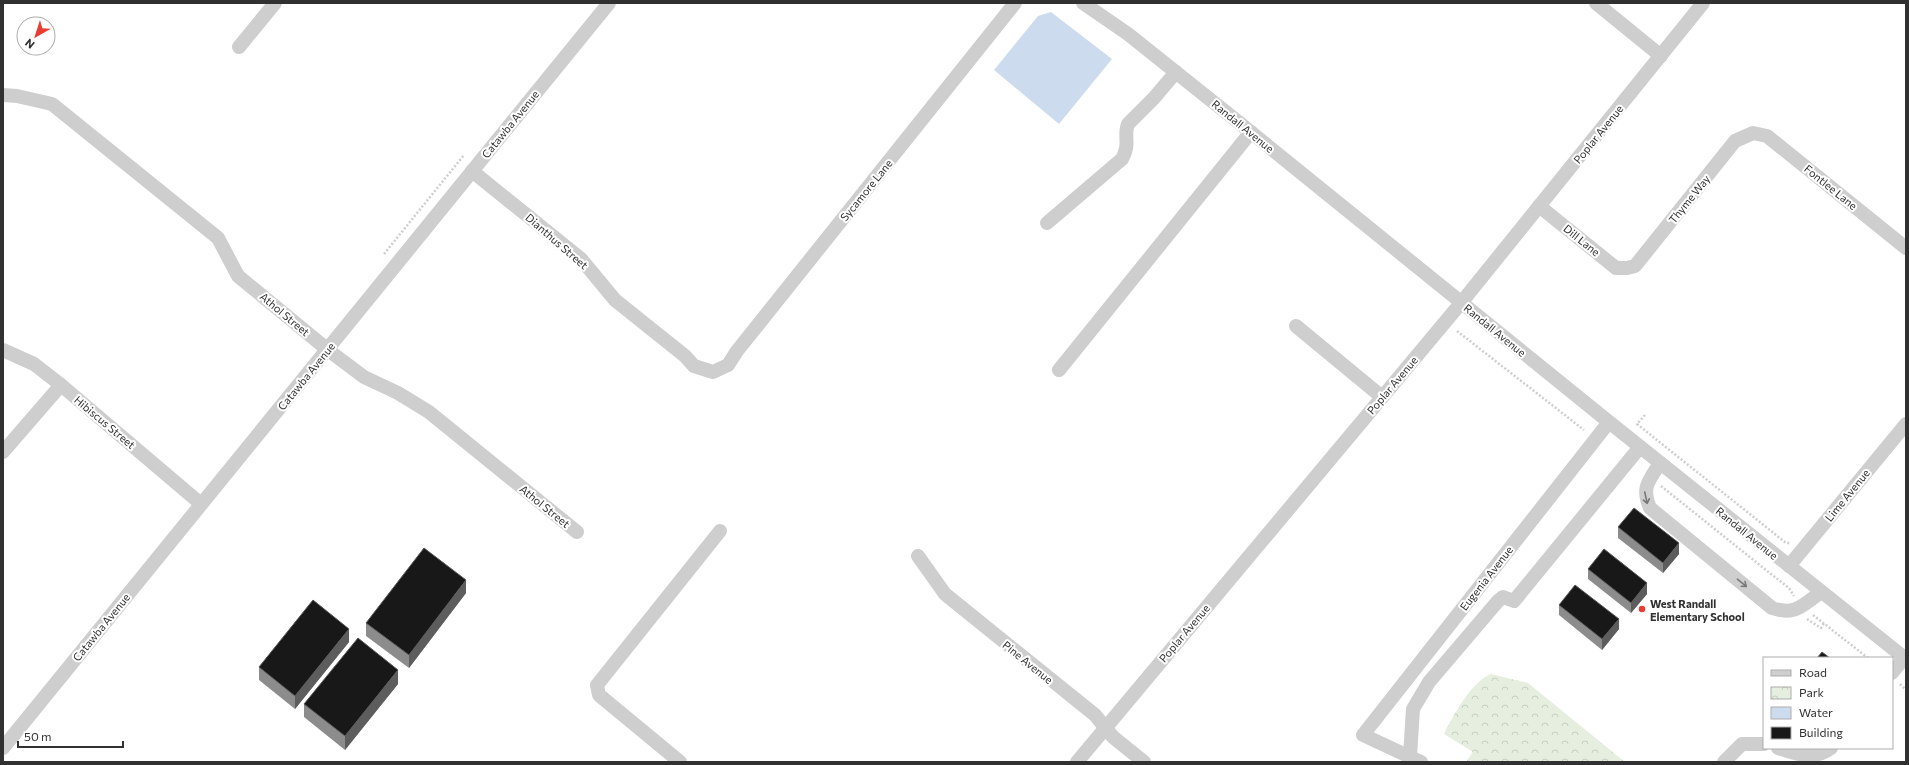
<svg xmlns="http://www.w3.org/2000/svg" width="1909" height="765" font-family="Commissioner,sans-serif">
<defs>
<pattern id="park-crowns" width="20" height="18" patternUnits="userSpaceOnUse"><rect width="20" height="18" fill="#e6eee0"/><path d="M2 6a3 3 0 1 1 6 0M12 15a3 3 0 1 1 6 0" fill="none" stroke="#c6cdc1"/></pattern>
</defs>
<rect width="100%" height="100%" fill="#fff"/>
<!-- park -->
<path fill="url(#park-crowns)" d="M1491 674 1528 683 1625 762H1466L1473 752 1444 734C1452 717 1472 681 1491 674Z"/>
<!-- water -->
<path fill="#ccdcee" d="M1051 12 1112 59 1059 124 994 70 1038 16Z"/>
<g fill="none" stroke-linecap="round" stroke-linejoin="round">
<!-- path -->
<g stroke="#cecece" stroke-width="2.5" stroke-dasharray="2 2" stroke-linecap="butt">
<path d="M384 254 464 155"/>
<path d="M1457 331 1584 430"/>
<path d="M1645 415 1637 424 1786 543H1791"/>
<path d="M1661 486 1771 574 1789 588 1794 596"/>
<path d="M1813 615 1868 658"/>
<path d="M1807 619 1821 628 1824 623"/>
<path d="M1900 684 1906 690"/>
</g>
<!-- minor -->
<g stroke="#cecece" stroke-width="14">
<path d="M1083 3 1128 34 1242 125 1609 422 1906 659"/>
<path d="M1596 3 1661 56"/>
<path d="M239 47 275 3"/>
<path d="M3 95 17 96 52 104 218 238 238 276 328 350 364 377 398 393 429 412 577 532"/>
<path d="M472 171 581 259 615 300 685 356 694 366 713 372 728 365 737 351 1015 3"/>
<path d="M1539 206 1616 268H1627L1635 266 1735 141 1753 133 1767 136 1906 248"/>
<path d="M1047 223 1122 159C1131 143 1123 137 1128 124L1154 98 1176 72"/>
<path d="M1296 326 1382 397"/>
<path d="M3 350 34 364 61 385 201 504"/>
<path d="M1059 370 1251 132"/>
<path d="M3 452 61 385"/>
<path d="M1660 463C1649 481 1641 487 1650 508L1772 608C1795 616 1803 605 1821 592"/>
<path d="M918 556 945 594 1095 715 1113 737 1144 762"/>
<path d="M1789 566 1906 424"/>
<path d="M1892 673 1904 658"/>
<path d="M3 748 609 3"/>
<path d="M1778 748C1797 754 1814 761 1831 748"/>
<path d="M1410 756 1413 709 1429 682 1498 601 1503 597 1514 601 1640 447"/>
<path d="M680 762 599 695 597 685 720 531"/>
<path d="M1077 762 1461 303 1703 3"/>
<path d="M1421 762 1363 735 1609 422"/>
<path d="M1724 762 1742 744H1764"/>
</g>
</g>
<!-- wall -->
<g fill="#8c8c8c">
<path d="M1618 527 1679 554 1663 573 1618 538Z"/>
<path d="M1588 569 1647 594 1631 613 1588 579Z"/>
<path d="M466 593 409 668 366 636V623Z"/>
<path d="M1559 605 1619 629 1602 650 1559 615Z"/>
<path d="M349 642 295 709 259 680V667Z"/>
<path d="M398 684 345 750 304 717V704Z"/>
</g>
<!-- shaded-wall -->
<g fill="#5d5d5d">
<path d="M1679 543V554L1663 573V563Z"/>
<path d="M466 580V593L409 668V655Z"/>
<path d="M1647 583V594L1631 613V603Z"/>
<path d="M1619 619V629L1602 650V639Z"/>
<path d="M349 629V642L295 709V696Z"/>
<path d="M398 670V684L345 750V736Z"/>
</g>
<!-- building -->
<g fill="#181818" stroke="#5d5d5d">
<path d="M1634 508 1679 543 1663 563 1618 527Z"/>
<path d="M424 548 466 580 409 655 366 623Z"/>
<path d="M1604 549 1647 583 1631 603 1588 569Z"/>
<path d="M1575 585 1619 619 1602 639 1559 605Z"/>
<path d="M313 600 349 629 295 696 259 667Z"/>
<path d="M358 638 398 670 345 736 304 704Z"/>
<path d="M1822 652 1830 658H1817Z"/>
</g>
<!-- one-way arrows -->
<defs><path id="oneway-shaft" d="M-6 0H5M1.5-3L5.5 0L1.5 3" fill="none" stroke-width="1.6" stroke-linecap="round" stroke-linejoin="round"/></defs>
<g stroke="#787878">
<use href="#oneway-shaft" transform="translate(1646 498) rotate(78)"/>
<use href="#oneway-shaft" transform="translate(1742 583) rotate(39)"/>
</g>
<!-- markers -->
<circle fill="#eb3c31" stroke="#fff" stroke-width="1.5" cx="1642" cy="609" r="4"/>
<g text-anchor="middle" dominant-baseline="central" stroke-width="4" stroke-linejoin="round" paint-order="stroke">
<!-- street labels -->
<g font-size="11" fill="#313131" stroke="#fff">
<text transform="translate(510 124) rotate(-51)">Catawba Avenue</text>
<text transform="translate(1243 126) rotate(39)">Randall Avenue</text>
<text transform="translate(1598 134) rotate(-51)">Poplar Avenue</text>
<text transform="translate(1831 187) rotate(39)">Fontlee Lane</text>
<text transform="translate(866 190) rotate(-51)">Sycamore Lane</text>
<text transform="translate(1689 199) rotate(-51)">Thyme Way</text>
<text transform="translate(1582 240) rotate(39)">Dill Lane</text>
<text transform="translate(557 241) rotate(41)">Dianthus Street</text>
<text transform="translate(285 314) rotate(40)">Athol Street</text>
<text transform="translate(1495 330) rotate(39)">Randall Avenue</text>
<text transform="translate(306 376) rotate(-51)">Catawba Avenue</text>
<text transform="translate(1392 385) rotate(-50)">Poplar Avenue</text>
<text transform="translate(105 422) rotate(40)">Hibiscus Street</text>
<text transform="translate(1847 495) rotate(-51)">Lime Avenue</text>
<text transform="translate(545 506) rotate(39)">Athol Street</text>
<text transform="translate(1747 533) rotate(39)">Randall Avenue</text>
<text transform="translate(1486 578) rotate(-52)">Eugenia Avenue</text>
<text transform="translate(101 627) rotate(-51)">Catawba Avenue</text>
<text transform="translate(1184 633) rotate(-50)">Poplar Avenue</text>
<text transform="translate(1028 662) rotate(39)">Pine Avenue</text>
</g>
<!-- poi labels -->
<g font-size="11" font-weight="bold" fill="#313131" stroke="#fff" text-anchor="start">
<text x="1650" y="603">West Randall<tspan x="1650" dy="13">Elementary School</tspan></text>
</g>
</g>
<!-- border -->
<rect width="1909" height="765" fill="none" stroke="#313131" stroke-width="8"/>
<!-- legend -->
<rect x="1763" y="657" width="130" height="92" fill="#ffffff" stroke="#adadad"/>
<rect x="1771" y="670" width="20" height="6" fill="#cecece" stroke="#adadad"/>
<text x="1799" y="677" font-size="12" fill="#313131">Road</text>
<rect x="1771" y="687" width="20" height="12" fill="url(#park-crowns)" stroke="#adadad"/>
<text x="1799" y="697" font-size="12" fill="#313131">Park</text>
<rect x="1771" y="707" width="20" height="12" fill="#ccdcee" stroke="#adadad"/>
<text x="1799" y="717" font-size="12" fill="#313131">Water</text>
<rect x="1771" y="727" width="20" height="12" fill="#181818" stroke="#adadad"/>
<text x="1799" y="737" font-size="12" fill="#313131">Building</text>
<!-- north arrow -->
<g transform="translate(36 36) rotate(219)"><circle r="19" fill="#ffffff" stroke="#adadad"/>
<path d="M0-3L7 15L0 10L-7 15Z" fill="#eb3c31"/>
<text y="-6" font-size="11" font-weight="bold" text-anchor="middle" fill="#313131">N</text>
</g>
<!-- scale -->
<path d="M18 741v6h105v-6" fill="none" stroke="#313131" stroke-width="2"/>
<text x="24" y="741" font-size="12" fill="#313131" stroke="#ffffff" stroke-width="3" paint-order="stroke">50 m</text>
</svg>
